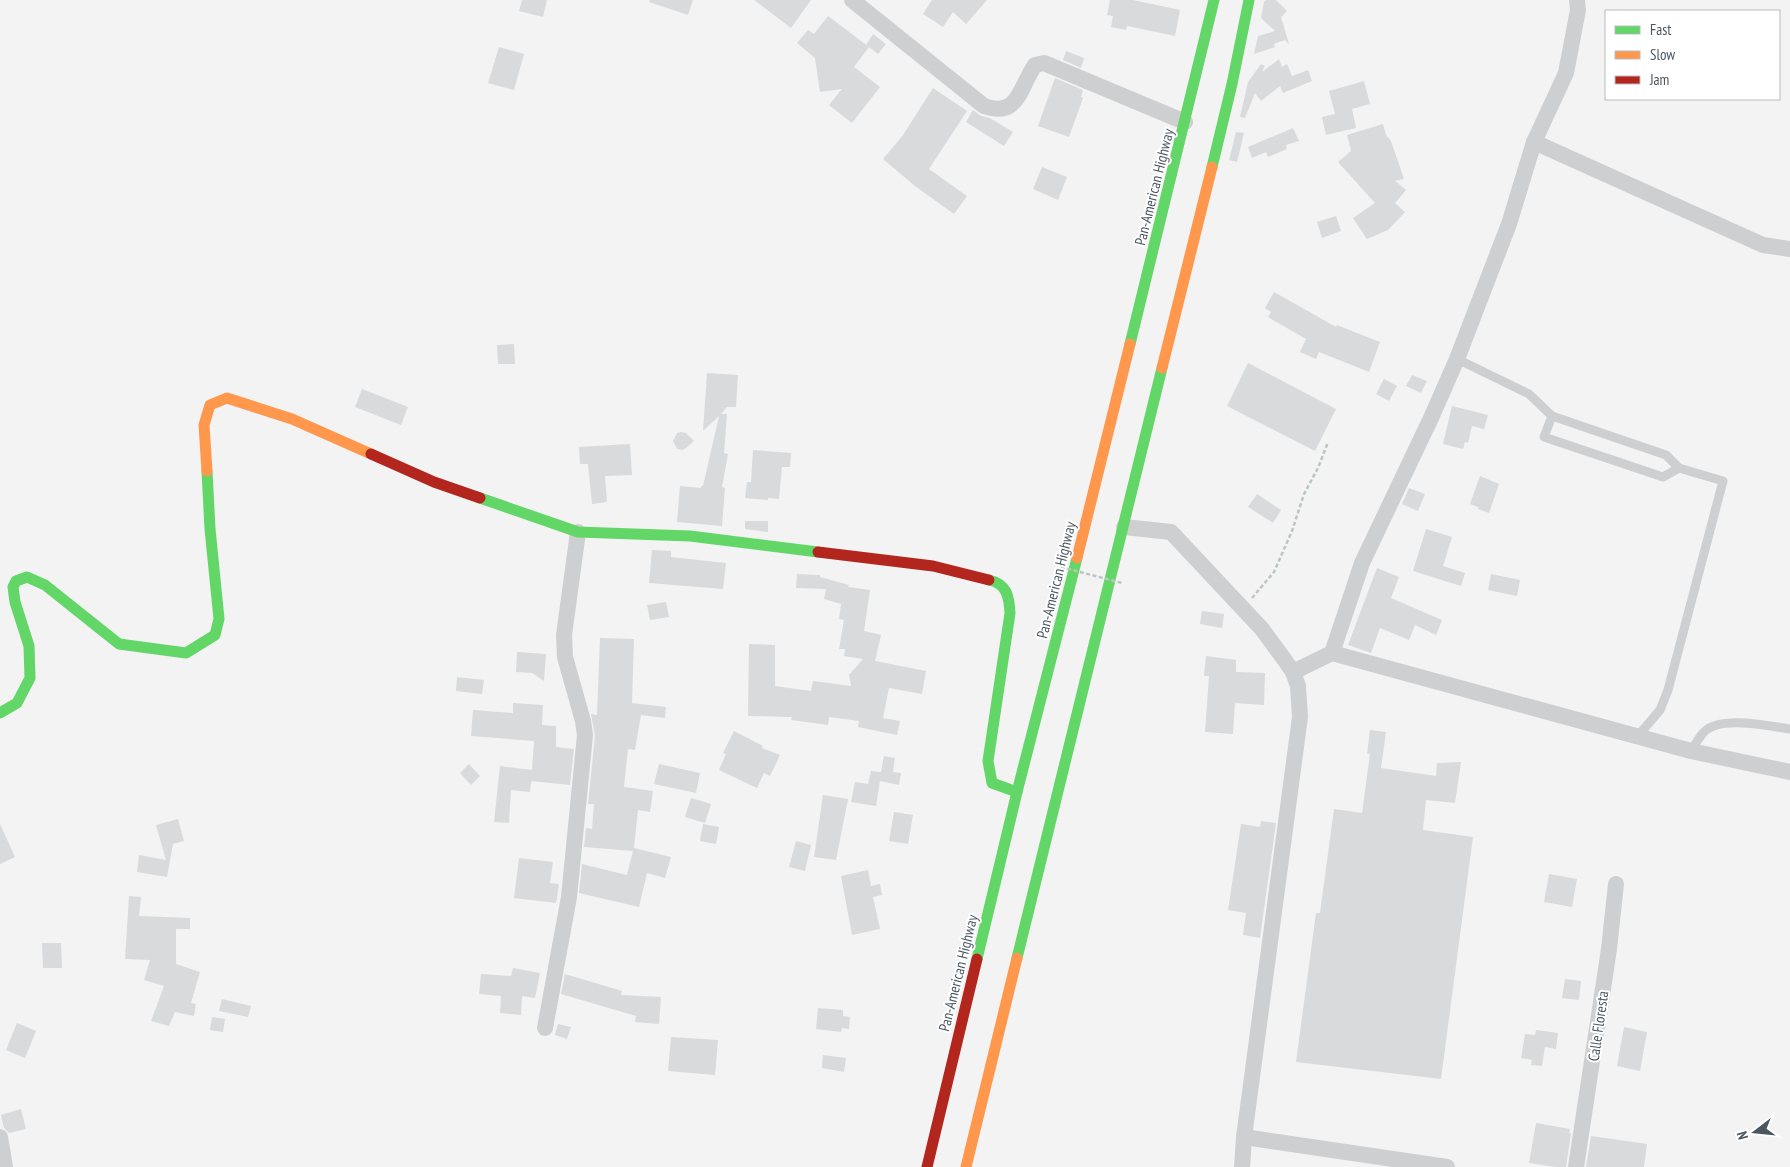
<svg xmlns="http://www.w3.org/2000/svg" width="1790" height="1167" font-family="'PT Sans Narrow',sans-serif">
<rect width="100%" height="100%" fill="#f3f3f3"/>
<!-- building -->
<g fill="#d9dadb">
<path d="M522 0H547L543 17 519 11Z"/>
<path d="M650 0H693L688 15 649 2Z"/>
<path d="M754 0H811L791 28Z"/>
<path d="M932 0H987L966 24 953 12 943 27 923 14Z"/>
<path d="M1110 0H1133L1180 10 1175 36 1127 26 1126 30 1111 27 1113 16 1107 15Z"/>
<path d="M1266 0H1276L1287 11 1281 17 1289 44 1285 40 1274 44 1275 47 1254 54 1258 36 1275 31 1261 18 1264 2Z"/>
<path d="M828 16 869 47 854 67 880 87 852 123 829 105 842 89 820 92 815 58 797 43 808 30 814 34Z"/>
<path d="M873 34 886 44 878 54 866 45Z"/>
<path d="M499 47 524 54 514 90 488 83Z"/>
<path d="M1066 51 1084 58 1081 68 1063 60Z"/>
<path d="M1279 59 1282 67 1287 64 1292 76 1308 70 1312 81 1283 93 1280 86 1261 101 1255 93 1245 118 1240 117 1248 82 1261 64 1265 66 1262 72Z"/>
<path d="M1055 78 1083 90 1081 97 1083 98 1069 137 1038 126Z"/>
<path d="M1364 81 1370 104 1352 109 1356 128 1326 135 1322 117 1335 114 1329 91Z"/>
<path d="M933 88 967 111 929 169 967 196 954 214 915 186 883 159 903 135Z"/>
<path d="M973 110 981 116 990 118 1013 132 1004 146 966 122Z"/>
<path d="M1383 124 1386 135 1391 141 1404 179 1395 181 1406 190 1395 203 1405 212 1388 230 1367 239 1353 218 1375 203 1338 162 1351 151 1347 135Z"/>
<path d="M1293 128 1299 141 1286 145 1287 149 1268 157 1266 152 1252 158 1248 147Z"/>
<path d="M1236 132 1244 133 1237 162 1229 160Z"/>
<path d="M1042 167 1067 177 1058 200 1033 189Z"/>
<path d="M1336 216 1341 231 1322 238 1317 222Z"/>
<path d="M1274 292 1336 327 1337 325 1380 342 1369 372 1319 352 1316 359 1300 352 1306 339 1268 317 1271 312 1265 308Z"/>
<path d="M514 344 515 364H498L497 345Z"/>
<path d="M1248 363 1336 409 1315 451 1227 406Z"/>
<path d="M707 373 738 375 736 407H727L721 414H727L724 453 728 454 722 487 725 488 722 526 677 522 680 486 701 488V486H703L719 416 703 431Z"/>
<path d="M1412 375 1427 381 1421 393 1406 386Z"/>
<path d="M1384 379 1397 386 1389 401 1376 394Z"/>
<path d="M362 389 408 407 401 425 355 407Z"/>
<path d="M1452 406 1488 415 1484 429 1472 426 1468 443 1465 442 1463 449 1443 444Z"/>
<path d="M681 432 686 433 694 441 686 448 682 450 677 449 673 441 677 433Z"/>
<path d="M630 444 632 475 605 476 607 502 592 504 588 464H580L579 447Z"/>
<path d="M753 450 791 453 790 467H782L779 499 768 498V500L745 498 747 482H751Z"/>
<path d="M1480 476 1499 484 1489 513 1478 509V507L1470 504Z"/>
<path d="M1409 488 1425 494 1418 511 1402 504Z"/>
<path d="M1257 494 1281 510 1273 523 1248 507Z"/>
<path d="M745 521H768V532L745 529Z"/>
<path d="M1426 529 1452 537 1443 566 1465 573 1461 586 1413 571Z"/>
<path d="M652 550 671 551V557L726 563 723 589 649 583Z"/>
<path d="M1377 568 1399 577 1391 598 1442 620 1436 635 1415 625 1409 640 1380 628 1371 653 1348 645Z"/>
<path d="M797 574 820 575V577L849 585 848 587 870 590 864 631 881 635 875 661 926 671 922 694 889 688 883 718 900 721 897 735 858 727 859 721 829 717 828 725 791 720 792 717 748 716 749 644 775 645V686L811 691 813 681 851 686 849 675 863 659 844 656 845 649H839L844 620 839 619 841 604 824 599 826 589 796 588Z"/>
<path d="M1491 574 1520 580 1517 596 1488 590Z"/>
<path d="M666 602 669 617 650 620 647 605Z"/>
<path d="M1202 611 1224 614 1222 628 1200 624Z"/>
<path d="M600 638 634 639 632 703 666 707 665 718 641 715 635 750 628 749 624 787 653 791 650 812 638 810 634 848 671 857 665 878 647 873 639 907 579 893 582 864 627 875 633 851 584 847 586 828 592 829 594 804H588L595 736 591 714 597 715Z"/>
<path d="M517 652 546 654 544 681 532 673 516 672Z"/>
<path d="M1206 656 1236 660V672L1265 673 1264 705 1235 703 1233 734 1205 732 1209 676H1204Z"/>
<path d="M457 677 484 680 482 694 456 691Z"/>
<path d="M513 703 543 705 542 725 556 726V747L574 749 570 785 531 781 532 773 530 792 511 790 509 823 494 822 500 766 532 770 534 741 471 736 473 710 513 713Z"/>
<path d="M1370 730 1386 732 1381 768 1436 776 1437 763 1461 762 1455 803 1426 800 1423 830 1473 837 1441 1079 1296 1062 1316 913H1320L1334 809 1362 813 1370 754H1367Z"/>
<path d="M734 731 763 746 762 748 780 755 770 776 764 773 757 788 719 770 726 754 723 753Z"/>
<path d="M884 756 895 758 893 772 901 773 899 785 880 781 876 806 851 802 855 782 868 784 871 771 881 772Z"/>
<path d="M469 764 480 776 471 785 460 773Z"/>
<path d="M659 764 700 773 696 793 654 784Z"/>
<path d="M823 795 848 799 836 860 814 857Z"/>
<path d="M691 798 711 804 705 823 685 817Z"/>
<path d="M894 812 913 815 908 844 889 841Z"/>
<path d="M178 819 184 841 173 844 167 877 137 872 139 855 166 860 156 825Z"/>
<path d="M1261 821 1276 823 1260 938 1243 935 1246 913 1228 910 1241 824 1260 827Z"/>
<path d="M0 824 15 857 0 864Z"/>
<path d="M703 824 719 827 716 844 700 841Z"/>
<path d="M796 841 811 845 805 871 789 867Z"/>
<path d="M519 858 553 862 550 883 559 884 556 903 514 898Z"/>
<path d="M868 870 871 886 880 884 882 895 873 897 880 929 852 935 841 876Z"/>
<path d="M1549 874 1577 879 1572 907 1544 902Z"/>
<path d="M129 896 141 897 139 916 190 918V929H176V964L200 972 191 1003 196 1004 194 1016 175 1012 169 1026 151 1021 164 986 144 980 150 960 125 959Z"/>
<path d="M42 943H61L62 968H43Z"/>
<path d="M513 968 540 973 535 998 522 996 521 1015 500 1013 501 996 479 994 481 974 511 976Z"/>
<path d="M565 974 622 991 621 995 661 997 659 1024 635 1022 636 1016 561 994Z"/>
<path d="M1565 979 1581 981 1579 1000 1562 998Z"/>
<path d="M222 999 251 1006 248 1017 219 1011Z"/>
<path d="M818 1008 843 1010V1016L850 1017 849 1029 842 1028 841 1032 816 1029Z"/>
<path d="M212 1017 225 1019 223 1032 210 1030Z"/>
<path d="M17 1023 36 1031 25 1058 6 1050Z"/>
<path d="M558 1024 571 1027 567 1039 555 1035Z"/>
<path d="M1624 1027 1647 1032 1640 1071 1617 1066Z"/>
<path d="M1536 1030 1558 1033 1556 1049 1545 1047 1542 1066 1531 1065 1532 1060 1521 1058 1525 1034 1535 1035Z"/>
<path d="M671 1037 718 1040 715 1075 668 1071Z"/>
<path d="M823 1055 846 1058 844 1072 822 1068Z"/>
<path d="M21 1109 26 1129 9 1133 4 1128 1 1115Z"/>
<path d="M1536 1123 1570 1129 1569 1133H1571L1566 1167H1556L1529 1163Z"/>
<path d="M1591 1136 1647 1144 1644 1167H1586Z"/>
</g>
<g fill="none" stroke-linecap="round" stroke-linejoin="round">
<!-- path -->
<path stroke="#bbc6c3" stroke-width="2.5" stroke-dasharray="4 2.5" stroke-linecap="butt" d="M1252 598 1274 572 1292 531 1304 494 1318 468 1328 442"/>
<!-- lane -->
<g stroke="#cdcfd1" stroke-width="9">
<path d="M1457 359 1529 394 1552 416 1666 455 1679 468 1723 481 1668 690 1660 710 1637 737"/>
<path d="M1552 416 1544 437 1663 477 1679 468"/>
<path d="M1691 751C1695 745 1699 737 1704 732 1720 715 1769 726 1790 729"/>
</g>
<!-- street -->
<g stroke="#cdcfd1" stroke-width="16">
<path d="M852 0 984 106C1019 118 1019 88 1035 65L1044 63 1185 122"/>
<path d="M1534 142 1763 245 1790 249"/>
<path d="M1124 527 1171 532 1262 629 1284 659 1293 672 1298 686 1300 717 1244 1137 1242 1167"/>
<path d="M1332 653 1362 563 1431 418 1457 359 1509 224 1534 142 1566 73 1578 10 1577 0"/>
<path d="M1293 672 1332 653 1691 751 1790 772"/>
<path d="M545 1028 569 897 585 735 583 721 565 657 564 635 578 532"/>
<path d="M0 1137 5 1167"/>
<path d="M1244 1137 1447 1167"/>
<path d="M1576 1167 1609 949 1616 884"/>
</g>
<!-- fast -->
<g stroke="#63d668" stroke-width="11">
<path d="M1212 167 1232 84 1249 0"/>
<path d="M1130 344 1214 0"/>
<path d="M480 498 578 532 690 536 818 552"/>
<path d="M989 580C1007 584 1009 596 1010 613L988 761 992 783 1017 792"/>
<path d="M0 713 17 703 30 678 29 646 15 602 13 587 16 581 27 577 45 585 119 644 186 653 215 635 219 619 210 529 207 471"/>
<path d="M1017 958 1162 368"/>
<path d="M977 959 1017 792 1077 558"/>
</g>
<!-- slow -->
<g stroke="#ff974d" stroke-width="11">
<path d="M1162 368 1212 167"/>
<path d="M207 471 204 425 210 405 227 398 292 419 371 454"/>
<path d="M1077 558 1130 344"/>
<path d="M966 1167 1017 958"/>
</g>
<!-- jam -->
<g stroke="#b3261e" stroke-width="11">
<path d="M371 454 434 482 480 498"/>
<path d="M818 552 933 566 989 580"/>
<path d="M927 1167 977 959"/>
</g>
<!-- path-bridge -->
<path stroke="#bbc6c3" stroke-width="2.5" stroke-dasharray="4 2.5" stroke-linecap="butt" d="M1061 567 1122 583"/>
</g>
<g text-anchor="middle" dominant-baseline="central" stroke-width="4" stroke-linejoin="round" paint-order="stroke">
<!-- street labels -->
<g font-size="15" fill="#4b565f" stroke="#fff">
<text transform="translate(1154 187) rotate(-76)">Pan-American Highway</text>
<text transform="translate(1056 580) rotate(-76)">Pan-American Highway</text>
<text transform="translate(958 973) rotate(-76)">Pan-American Highway</text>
<text transform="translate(1598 1026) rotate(-82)">Calle Floresta</text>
</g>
</g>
<!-- legend -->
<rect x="1605" y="10" width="175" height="90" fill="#ffffff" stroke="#b7bbbf"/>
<rect x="1615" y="26" width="25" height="8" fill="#63d668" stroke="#b7bbbf"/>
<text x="1650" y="35" font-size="15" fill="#4b565f">Fast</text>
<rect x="1615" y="51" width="25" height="8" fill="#ff974d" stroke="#b7bbbf"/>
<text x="1650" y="60" font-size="15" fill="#4b565f">Slow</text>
<rect x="1615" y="76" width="25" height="8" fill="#b3261e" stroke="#b7bbbf"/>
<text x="1650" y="85" font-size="15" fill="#4b565f">Jam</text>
<!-- north arrow -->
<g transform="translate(1755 1132) rotate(254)" stroke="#ffffff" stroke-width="4" paint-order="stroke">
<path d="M0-4L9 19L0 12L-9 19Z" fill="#4b565f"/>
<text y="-8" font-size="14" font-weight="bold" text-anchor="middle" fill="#4b565f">N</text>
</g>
</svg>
